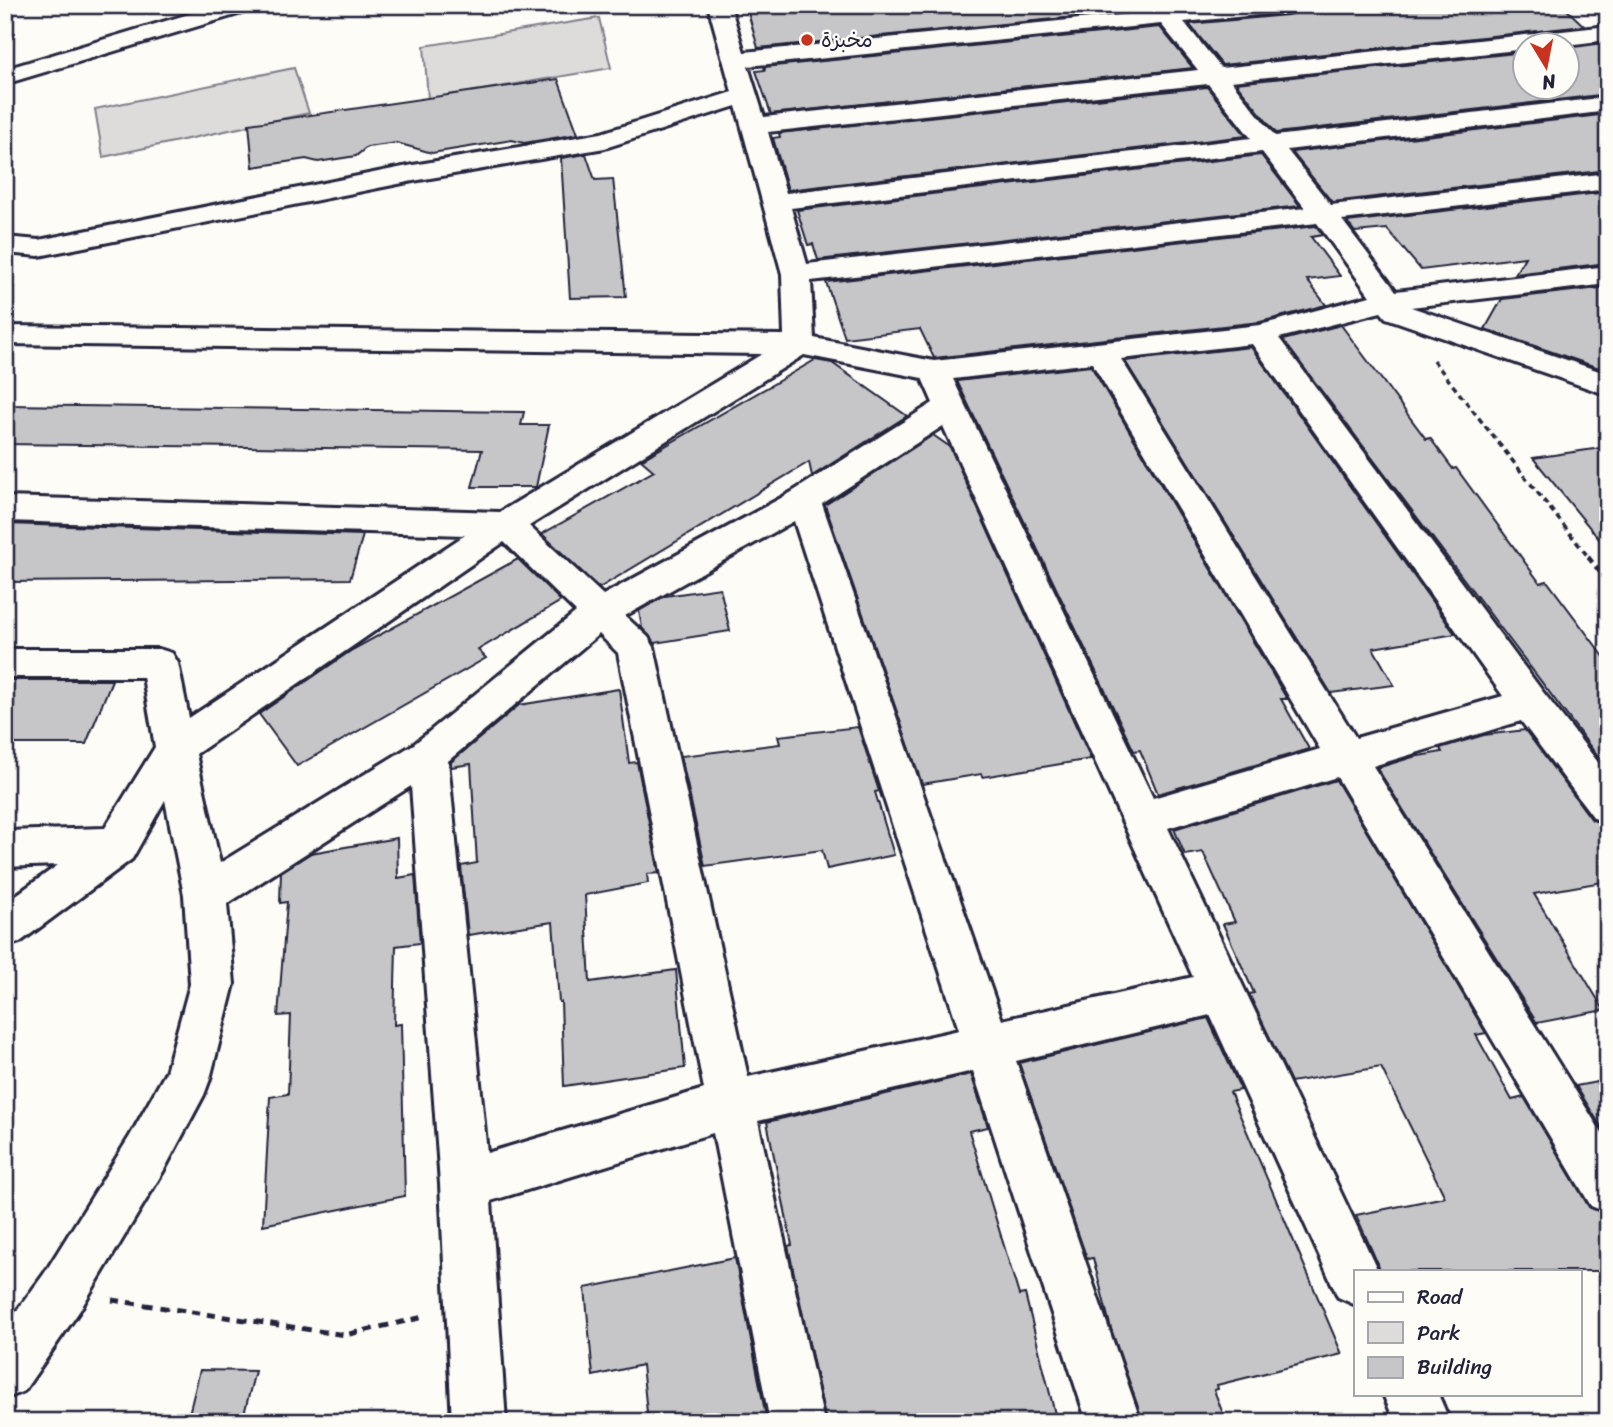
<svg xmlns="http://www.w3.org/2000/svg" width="1613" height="1427" font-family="Sriracha,'Playpen Sans Arabic',sans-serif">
<rect width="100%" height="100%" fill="#fdfcf7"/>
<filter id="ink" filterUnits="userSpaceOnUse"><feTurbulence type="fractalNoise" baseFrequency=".0143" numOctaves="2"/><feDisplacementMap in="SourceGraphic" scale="14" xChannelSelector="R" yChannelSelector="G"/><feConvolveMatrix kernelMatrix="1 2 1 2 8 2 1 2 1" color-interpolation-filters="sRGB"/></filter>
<g filter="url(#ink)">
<!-- green -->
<g fill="#dddcdb" stroke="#807f8b" stroke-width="2">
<path d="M599 18 611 68 428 99 424 46Z"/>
<path d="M294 68 309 113 103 157 95 109Z"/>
</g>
<!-- building -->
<g fill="#c6c6c8" stroke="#22223b" stroke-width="2">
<path d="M746 5H1145L1147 10 758 48Z"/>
<path d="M1300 5H1562L1584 26 1222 65 1189 24 1287 15 1296 13Z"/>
<path d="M1160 27 1193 68 771 114 756 71 765 70 764 67Z"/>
<path d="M1603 43 1608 48V94L1276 133 1236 83 1525 52V88H1567V48Z"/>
<path d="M558 79 578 134 524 143 512 140 432 153 397 143 367 147 356 156 318 162 306 159 253 167 249 124Z"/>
<path d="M1207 87 1246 136 788 190 773 138 780 137 779 133Z"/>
<path d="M1608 114V170L1332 202 1292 152Z"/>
<path d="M586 154 595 180 613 179 626 297 570 298 561 158Z"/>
<path d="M1261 155 1300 206 818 260 813 244 808 245 797 210Z"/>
<path d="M1608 192V263L1515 274 1525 257 1421 270 1387 229 1355 232 1347 222Z"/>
<path d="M1316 226 1323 235 1311 237 1340 276 1307 280 1326 305 1260 322 934 358 920 329 845 338 826 282Z"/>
<path d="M1608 287V371L1485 329 1502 299Z"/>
<path d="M1341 325 1426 439 1430 438 1453 469 1456 468 1540 583 1547 581 1608 662V770L1283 340Z"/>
<path d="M1251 347 1455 634 1373 648 1394 685 1331 693 1125 361Z"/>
<path d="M815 360 832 363 907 416 812 476 809 462 599 588 542 534 654 471 641 460Z"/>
<path d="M1091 366 1287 699H1281L1309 749 1158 794 1140 750 1134 751 957 381Z"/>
<path d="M5 405 524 412 521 425H549L536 487H472L482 450 5 444Z"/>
<path d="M933 435 950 447 1091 759 983 777 981 774 922 784 825 505Z"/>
<path d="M1608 447V550L1533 458Z"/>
<path d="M5 524 363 535 350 579 5 582Z"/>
<path d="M518 559 561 601 478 650 486 658 297 766 259 714 352 650Z"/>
<path d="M720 588 730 631 655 643 642 628 639 611 665 596Z"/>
<path d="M5 680H112L86 744H5Z"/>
<path d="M619 689 629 763 637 762 659 873 647 874 648 883 585 895 590 982 676 970 685 1068 564 1086 561 1002H559L553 922 468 935 461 866 477 863 471 764 451 767V762L519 705Z"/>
<path d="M858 727 879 791 875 792 894 855 827 869 822 850 705 866 681 756 780 744 778 736Z"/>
<path d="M1525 730 1592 820 1608 825V881L1534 894 1604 1010 1537 1023 1377 768 1413 757 1442 752 1440 748 1484 735Z"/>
<path d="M1336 780 1486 1033 1476 1035 1512 1100 1524 1097 1589 1207 1608 1215V1271H1381L1356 1215 1445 1197 1381 1067 1291 1082 1249 994 1254 993 1223 924 1235 922 1203 852 1185 855 1174 829Z"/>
<path d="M397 838 398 878 415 875 420 943 396 946 394 1025 401 1024 405 1196 263 1225 270 1097 288 1094 291 1015 278 1016 287 902 280 903 281 872 311 853Z"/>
<path d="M1208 1018 1241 1090 1230 1092 1342 1354 1217 1385 1218 1389 1214 1390 1226 1422H1143L1111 1329 1093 1258 1087 1259 1019 1063Z"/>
<path d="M971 1074 988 1127 969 1131 1019 1295 1025 1294 1057 1422H826L788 1246 792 1245 767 1122Z"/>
<path d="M1608 1080V1138L1576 1086Z"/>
<path d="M735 1258 767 1422H648L642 1365 593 1376 585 1288Z"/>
<path d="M200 1370 255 1371 242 1422H187Z"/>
</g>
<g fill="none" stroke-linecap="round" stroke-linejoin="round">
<!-- minor casing -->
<g stroke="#22223b" stroke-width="6">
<g id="minor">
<path d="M219 5H255L252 10 5 84V69Z"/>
<path d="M708 5H730L744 52 1151 12 1147 5H1170L1173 9 1216 5H1298L1295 10 1287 12 1184 22 1221 68 1608 26V40L1558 46H1526V49L1231 81 1275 136 1608 97V111L1287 150 1331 205 1608 173V189L1342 220 1396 291 1608 266V284L1411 307 1608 374V395L1386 318 1381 312 1279 338 1543 692 1608 775V823L1594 818 1521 721 1373 766 1608 1143V1213L1591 1206 1337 777 1168 828 1378 1271H1356V1305L1338 1297 1210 1015 1016 1061 1141 1422H1087L973 1071 758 1121 824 1422H770L713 1133 491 1201 506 1422H452L440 1184 411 786 227 904 234 984 210 1079 204 1095 164 1170 80 1310 24 1391 5 1399V1327L44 1274 130 1136 166 1072 190 984 184 895 165 800 132 859 20 942 5 947V903L58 865 5 867V831L105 828 155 747 143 677H5V649H159L172 653 178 663 189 718 465 535 5 521V497L500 512 762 354 5 344V326L784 335 782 274 736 106 605 148 413 181 39 256 5 253V237L39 240 413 165 601 133 732 92ZM1161 24 1198 70 764 117 748 66ZM1208 84 1251 138 786 193 768 132ZM1262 152 1305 208 807 264 791 208ZM1317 223 1370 296 1260 325 934 361 814 338 811 281ZM1252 344 1503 696 1356 738 1121 359ZM804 355 922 378 933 403 792 492 603 595 529 526ZM1092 363 1320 749 1153 798 953 379ZM943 426 1193 977 1002 1020 822 504ZM794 521 959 1030 748 1077 654 647 648 637 625 616ZM504 542 576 612 414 744 220 863 196 754ZM599 634 618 653 704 1089 487 1153 448 761Z"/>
<path d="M1383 1394H1438L1450 1422H1395Z"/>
</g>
</g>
<!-- path-far2 -->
<path stroke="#22223b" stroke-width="3.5" stroke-dasharray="6 4.5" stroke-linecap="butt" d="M1433 360 1590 559"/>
<!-- path-far1 -->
<path stroke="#22223b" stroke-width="4.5" stroke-dasharray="7 5" stroke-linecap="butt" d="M1588 557 1608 582"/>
<!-- path -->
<path stroke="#22223b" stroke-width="5" stroke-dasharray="9 7" stroke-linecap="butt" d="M112 1300 345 1335 424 1317"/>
<!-- minor -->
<use href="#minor" fill="#fdfcf7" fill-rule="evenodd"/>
</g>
</g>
<!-- markers -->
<circle fill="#c8321e" stroke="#fdfcf7" stroke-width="2.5" cx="807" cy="40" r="7"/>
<g text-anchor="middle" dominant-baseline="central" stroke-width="5" stroke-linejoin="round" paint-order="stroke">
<!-- far-poi labels -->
<g font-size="21" fill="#22223b" stroke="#fdfcf7" text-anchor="start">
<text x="821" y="40">مخبزة</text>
</g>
</g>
<!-- margin -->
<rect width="1613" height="1427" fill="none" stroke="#fdfcf7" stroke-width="28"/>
<rect x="14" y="14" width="1585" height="1399" fill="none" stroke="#22223b" stroke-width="2.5" filter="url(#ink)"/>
<!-- legend -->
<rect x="1354" y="1270" width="228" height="126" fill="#fdfcf7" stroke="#a5a5ac" stroke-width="2"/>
<rect x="1368" y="1292" width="35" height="10" fill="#fdfcf7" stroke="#a5a5ac" stroke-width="2"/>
<text x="1417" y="1304" font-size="21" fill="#22223b">Road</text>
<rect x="1368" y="1322" width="35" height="21" fill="#dddcdb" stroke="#a5a5ac" stroke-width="2"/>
<text x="1417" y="1340" font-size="21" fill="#22223b">Park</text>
<rect x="1368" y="1357" width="35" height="21" fill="#c6c6c8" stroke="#a5a5ac" stroke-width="2"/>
<text x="1417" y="1374" font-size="21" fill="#22223b">Building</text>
<!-- north arrow -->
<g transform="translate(1546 66) rotate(170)"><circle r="33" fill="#fdfcf7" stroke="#a5a5ac" stroke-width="2"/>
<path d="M0-5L12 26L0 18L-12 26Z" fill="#c8321e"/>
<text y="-10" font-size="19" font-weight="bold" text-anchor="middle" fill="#22223b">N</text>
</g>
</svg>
